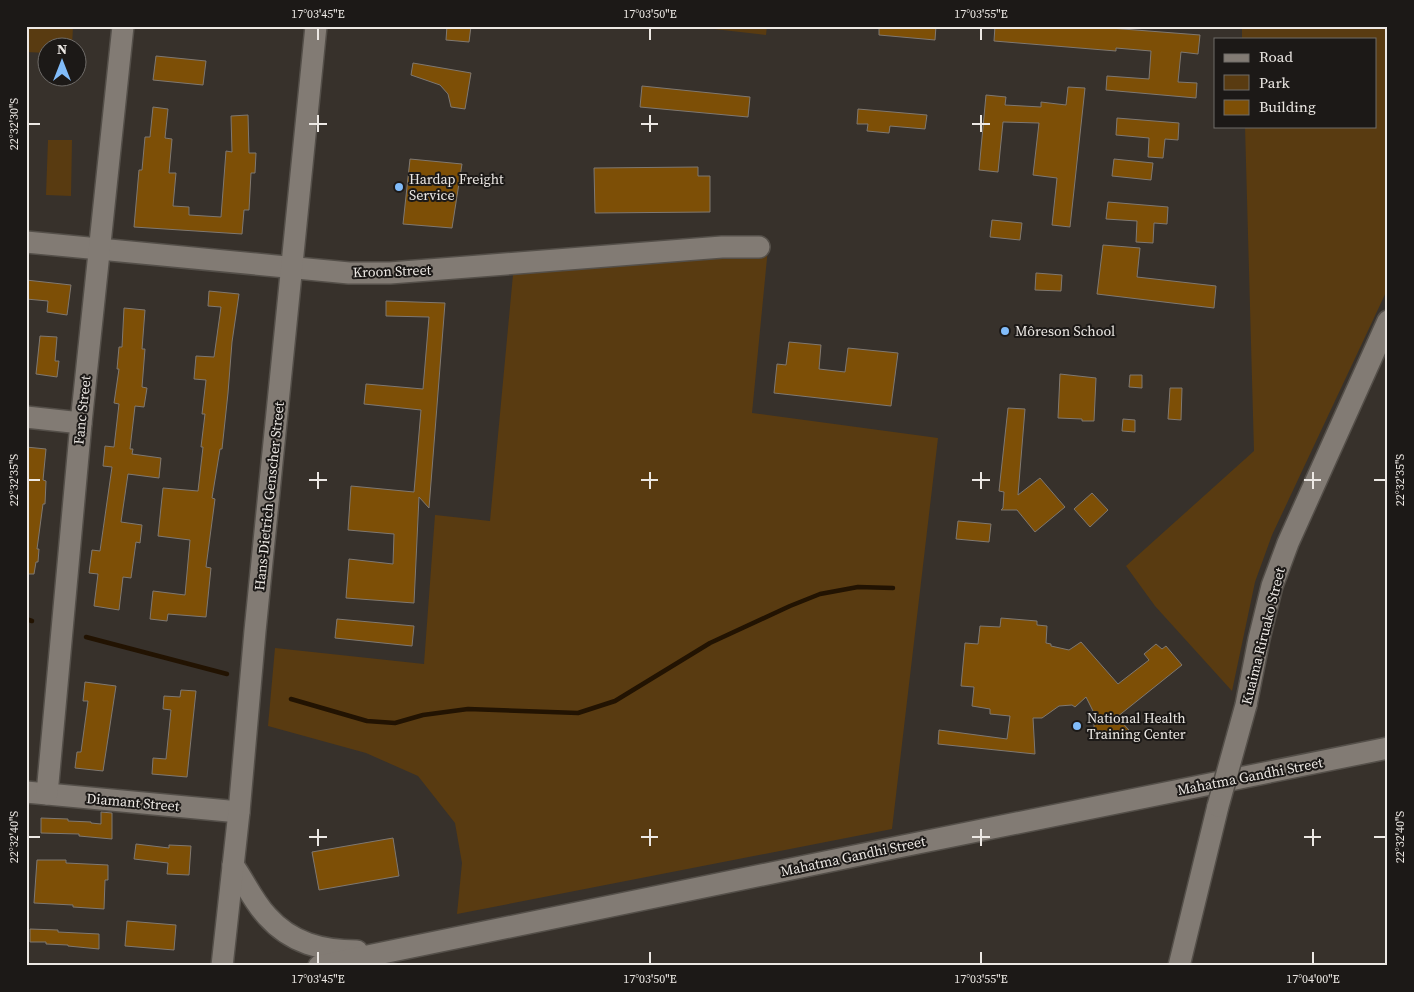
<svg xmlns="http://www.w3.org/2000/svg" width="1414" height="992" font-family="'Source Serif 4',serif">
<rect width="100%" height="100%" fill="#37312b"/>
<!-- green -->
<g fill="#593b11">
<path d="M26 26H73L72 47 48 48 47 53 26 52Z"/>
<path d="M688 26H767L766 35Z"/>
<path d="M1242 26H1388V288L1272 535 1255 582 1232 691 1155 606 1126 566 1254 451 1245 126H1375V39H1242Z"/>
<path d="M48 140H72L71 196 46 195Z"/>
<path d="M768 248 752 413 938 438 892 829 457 914 462 863 455 823 418 776 366 753 268 726 275 648 424 664 435 515 490 521 514 264Z"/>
</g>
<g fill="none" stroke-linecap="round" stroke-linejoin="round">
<!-- stream -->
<g stroke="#221302" stroke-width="4.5">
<path d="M26 619 32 621"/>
<path d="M86 637 227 674"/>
<path d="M291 699 367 721 395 723 423 715 468 709 578 713 615 701 710 643 790 606 820 594 858 587 893 588"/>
</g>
</g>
<!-- building -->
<g fill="#7d4f06" stroke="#7f7871">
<path d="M447 26H471L469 42 446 40Z"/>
<path d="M879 26H936L935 40 879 35Z"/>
<path d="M995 26H1084L1200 35 1198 54 1181 52 1178 82 1197 83 1196 98 1106 90 1107 76 1149 79 1151 51 1116 48V51L994 41Z"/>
<path d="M156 56 206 61 203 85 153 80Z"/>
<path d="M413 63 471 73 465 109 451 107 448 94 440 85 411 75Z"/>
<path d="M642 86 750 97 748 117 640 107Z"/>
<path d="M1068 87 1085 88 1070 227 1052 225 1057 178 1033 175 1039 123 1003 122 998 172 979 170 986 95 1006 97 1005 105 1041 107V102L1066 105Z"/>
<path d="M153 107 168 109 165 138 172 139 169 173H176L173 206 189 207V215L221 217 226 151 232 152 231 116 248 115 249 153H256L255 173H251L249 210H244L242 234 134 227 139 170H142L145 137H150Z"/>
<path d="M858 109 927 115 925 129 890 126 889 133 867 131 868 124H857Z"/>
<path d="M1117 118 1179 123 1178 140 1165 139 1163 158 1148 157 1149 138 1116 135Z"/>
<path d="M410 159 462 164 452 228 403 224Z"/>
<path d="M1114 159 1153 163 1151 180 1112 176Z"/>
<path d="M698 167V176H710V212L595 213 594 168Z"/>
<path d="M1108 202 1168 207 1167 224 1154 223 1153 243 1136 242 1137 221 1106 219Z"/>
<path d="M992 220 1022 223 1020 240 990 237Z"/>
<path d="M1103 245 1140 248 1137 277 1216 286 1214 308 1097 294Z"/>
<path d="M1036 273 1062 275 1061 291 1035 290Z"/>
<path d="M26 280 71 285 67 315 47 312 48 301 26 299Z"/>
<path d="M209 291 239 294 232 342 228 393 222 449H220L212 498 215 499 206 567 211 568 206 617 168 614 167 621 150 619 153 591 185 595 190 540 158 536 163 488 198 491 203 447H201L205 414H202L206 380 194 379 196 356 214 357 221 307 208 306Z"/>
<path d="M386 301 445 303 429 508 419 497 414 603 346 598 349 559 393 564 394 534 348 530 351 486 414 492 421 410 364 404 366 384 423 389 429 317 386 316Z"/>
<path d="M124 308 145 310 142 349H145L142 387 147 388 144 407 135 406 130 449H133L132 454 161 458 159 478 128 474 121 522 142 525 140 543 136 542 131 578 123 577 119 610 94 606 98 574 89 573 92 550 100 551 112 467 103 466 105 446 114 447 119 404 114 403 119 369H117L119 347H122Z"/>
<path d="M40 336 57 337 55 361H59L57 377 36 374Z"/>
<path d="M789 342 821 345 819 369 845 372 848 348 898 353 891 406 774 393 777 364 786 365Z"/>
<path d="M1060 374 1096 378 1094 421H1082V419L1058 418Z"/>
<path d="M1130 375H1142V388L1129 387Z"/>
<path d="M1170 388H1182L1181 420 1168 419Z"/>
<path d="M1008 408 1025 409 1018 495 1040 478 1065 507 1035 532 1017 510H1001L1003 508 1004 492 999 491Z"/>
<path d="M1123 419 1135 420V432L1122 431Z"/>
<path d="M26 447 46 449 43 480 46 481 45 504H43L37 549H39L38 562H36L34 574H26V491L28 462H26Z"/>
<path d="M1092 493 1108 510 1090 527 1074 509Z"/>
<path d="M958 521 991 524 989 542 956 539Z"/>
<path d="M1001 618 1037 621V625L1047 626 1046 643 1051 644V646L1069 650 1081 642 1118 684 1149 660 1144 654 1156 644 1162 649 1166 646 1182 665 1117 717 1129 730 1108 735V738L1092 734 1094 729V713L1086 697 1075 707 1072 705 1059 706 1042 718H1033L1035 754 938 744 939 730 1007 739 1010 716 990 714V709L972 706 974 687 961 686 965 643 978 644 980 626 1000 627Z"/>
<path d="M337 619 414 626 412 646 335 638Z"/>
<path d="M85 682 116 686 103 771 75 768 77 752H81L88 701H83Z"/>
<path d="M181 690 196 691 187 777 152 774 153 758 166 759 171 710 163 709 164 696 180 697Z"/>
<path d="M101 812 112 813V839L79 836V834L41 833V818L68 819V821L91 822V823L101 824Z"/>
<path d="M393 838 399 876 319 890 312 852Z"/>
<path d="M136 844 169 848V845L191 846 189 875 167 874 168 863 134 859Z"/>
<path d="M37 860H66V863L108 865V880H105L104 909 73 907V905L34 903Z"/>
<path d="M127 921 176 925 174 950 125 946Z"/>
<path d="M30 929 58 930V932L99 934V949L68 946V945L46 944V942H30Z"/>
</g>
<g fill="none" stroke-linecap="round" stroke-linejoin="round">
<!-- minor casing -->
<g stroke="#544f49" stroke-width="24">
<g id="minor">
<path d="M26 242 349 273H390L722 247H759"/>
<path d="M26 417 81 423"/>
<path d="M1246 705 1259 639 1272 586 1288 543 1388 321"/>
<path d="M26 792 239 812"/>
<path d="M47 794 81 423 123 26"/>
<path d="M233 865C245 882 253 901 267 916 291 943 322 951 357 951"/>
<path d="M222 966 239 812 255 631 316 26"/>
<path d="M319 966 903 846 1388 748"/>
<path d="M1179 966 1218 806"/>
</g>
</g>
<!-- minor -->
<use href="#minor" stroke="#827b74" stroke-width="21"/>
<!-- minor-bridge casing -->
<g stroke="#544f49" stroke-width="24" stroke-linecap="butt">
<path id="minor-bridge" d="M1218 806 1246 705"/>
</g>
<!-- minor-bridge -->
<use href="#minor-bridge" stroke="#827b74" stroke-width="21"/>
</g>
<!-- ticks -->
<path fill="none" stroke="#ece8e4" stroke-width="2" d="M318 28V40M650 28V40M981 28V40M318 115V132M650 115V132M981 115V132M28 124H40M309 124H327M641 124H658M972 124H990M318 472V489M650 472V489M981 472V489M1313 472V489M28 480H40M309 480H327M641 480H658M972 480H990M1304 480H1321M1374 480H1386M318 829V846M650 829V846M981 829V846M1313 829V846M28 837H40M309 837H327M641 837H658M972 837H990M1304 837H1321M1374 837H1386M318 952V964M650 952V964M981 952V964M1313 952V964"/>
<!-- markers -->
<g fill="#81bcfa" stroke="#1c1917" stroke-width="2">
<circle cx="399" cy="187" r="5"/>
<circle cx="1005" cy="331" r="5"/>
<circle cx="1077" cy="726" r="5"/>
</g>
<g text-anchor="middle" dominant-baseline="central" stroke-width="4" stroke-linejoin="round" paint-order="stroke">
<!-- poi labels -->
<g font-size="14" fill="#ece8e4" stroke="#1c1917" text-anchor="start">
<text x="409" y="179">Hardap Freight<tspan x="409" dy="16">Service</tspan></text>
<text x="1015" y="331">Môreson School</text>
<text x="1087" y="718">National Health<tspan x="1087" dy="16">Training Center</tspan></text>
</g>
<!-- street labels -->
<g font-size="14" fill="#ece8e4" stroke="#1c1917">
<text transform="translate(392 271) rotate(-2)">Kroon Street</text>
<text transform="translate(82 410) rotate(-84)">Fanc Street</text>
<text transform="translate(269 496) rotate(-84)">Hans-Dietrich Genscher Street</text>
<text transform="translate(1263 636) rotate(-76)">Kuaima Riruako Street</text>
<text transform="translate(1250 776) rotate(-11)">Mahatma Gandhi Street</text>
<text transform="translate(133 802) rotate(5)">Diamant Street</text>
<text transform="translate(853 856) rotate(-12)">Mahatma Gandhi Street</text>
</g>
</g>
<!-- border -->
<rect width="1414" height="992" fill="none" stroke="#1c1917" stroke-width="55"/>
<!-- legend -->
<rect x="1214" y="38" width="162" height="90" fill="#1c1917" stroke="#6f6c69"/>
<rect x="1224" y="54" width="25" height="8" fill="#827b74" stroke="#6f6c69"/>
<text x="1259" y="62" font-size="15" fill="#ece8e4">Road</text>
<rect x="1224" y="75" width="25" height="15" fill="#593b11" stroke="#6f6c69"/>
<text x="1259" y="88" font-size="15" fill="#ece8e4">Park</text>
<rect x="1224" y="100" width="25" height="15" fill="#7d4f06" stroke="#6f6c69"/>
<text x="1259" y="112" font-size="15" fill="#ece8e4">Building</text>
<!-- north arrow -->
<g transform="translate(62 62)"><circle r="24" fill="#1c1917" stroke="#6f6c69"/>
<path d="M0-4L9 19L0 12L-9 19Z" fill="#81bcfa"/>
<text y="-8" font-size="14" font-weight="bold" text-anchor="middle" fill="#ece8e4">N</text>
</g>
<rect x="28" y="28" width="1358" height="936" fill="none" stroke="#ece8e4" stroke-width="2"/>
<g font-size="12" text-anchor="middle" fill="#ece8e4">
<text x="318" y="18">17°03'45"E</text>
<text x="650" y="18">17°03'50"E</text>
<text x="981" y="18">17°03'55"E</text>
<text transform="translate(14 124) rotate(-90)" y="4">22°32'30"S</text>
<text transform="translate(14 480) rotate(-90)" y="4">22°32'35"S</text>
<text transform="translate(1400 480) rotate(-90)" y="4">22°32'35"S</text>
<text transform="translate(14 837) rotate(-90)" y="4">22°32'40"S</text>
<text transform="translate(1400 837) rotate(-90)" y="4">22°32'40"S</text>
<text x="318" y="983">17°03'45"E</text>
<text x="650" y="983">17°03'50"E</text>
<text x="981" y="983">17°03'55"E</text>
<text x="1313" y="983">17°04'00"E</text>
</g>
</svg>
